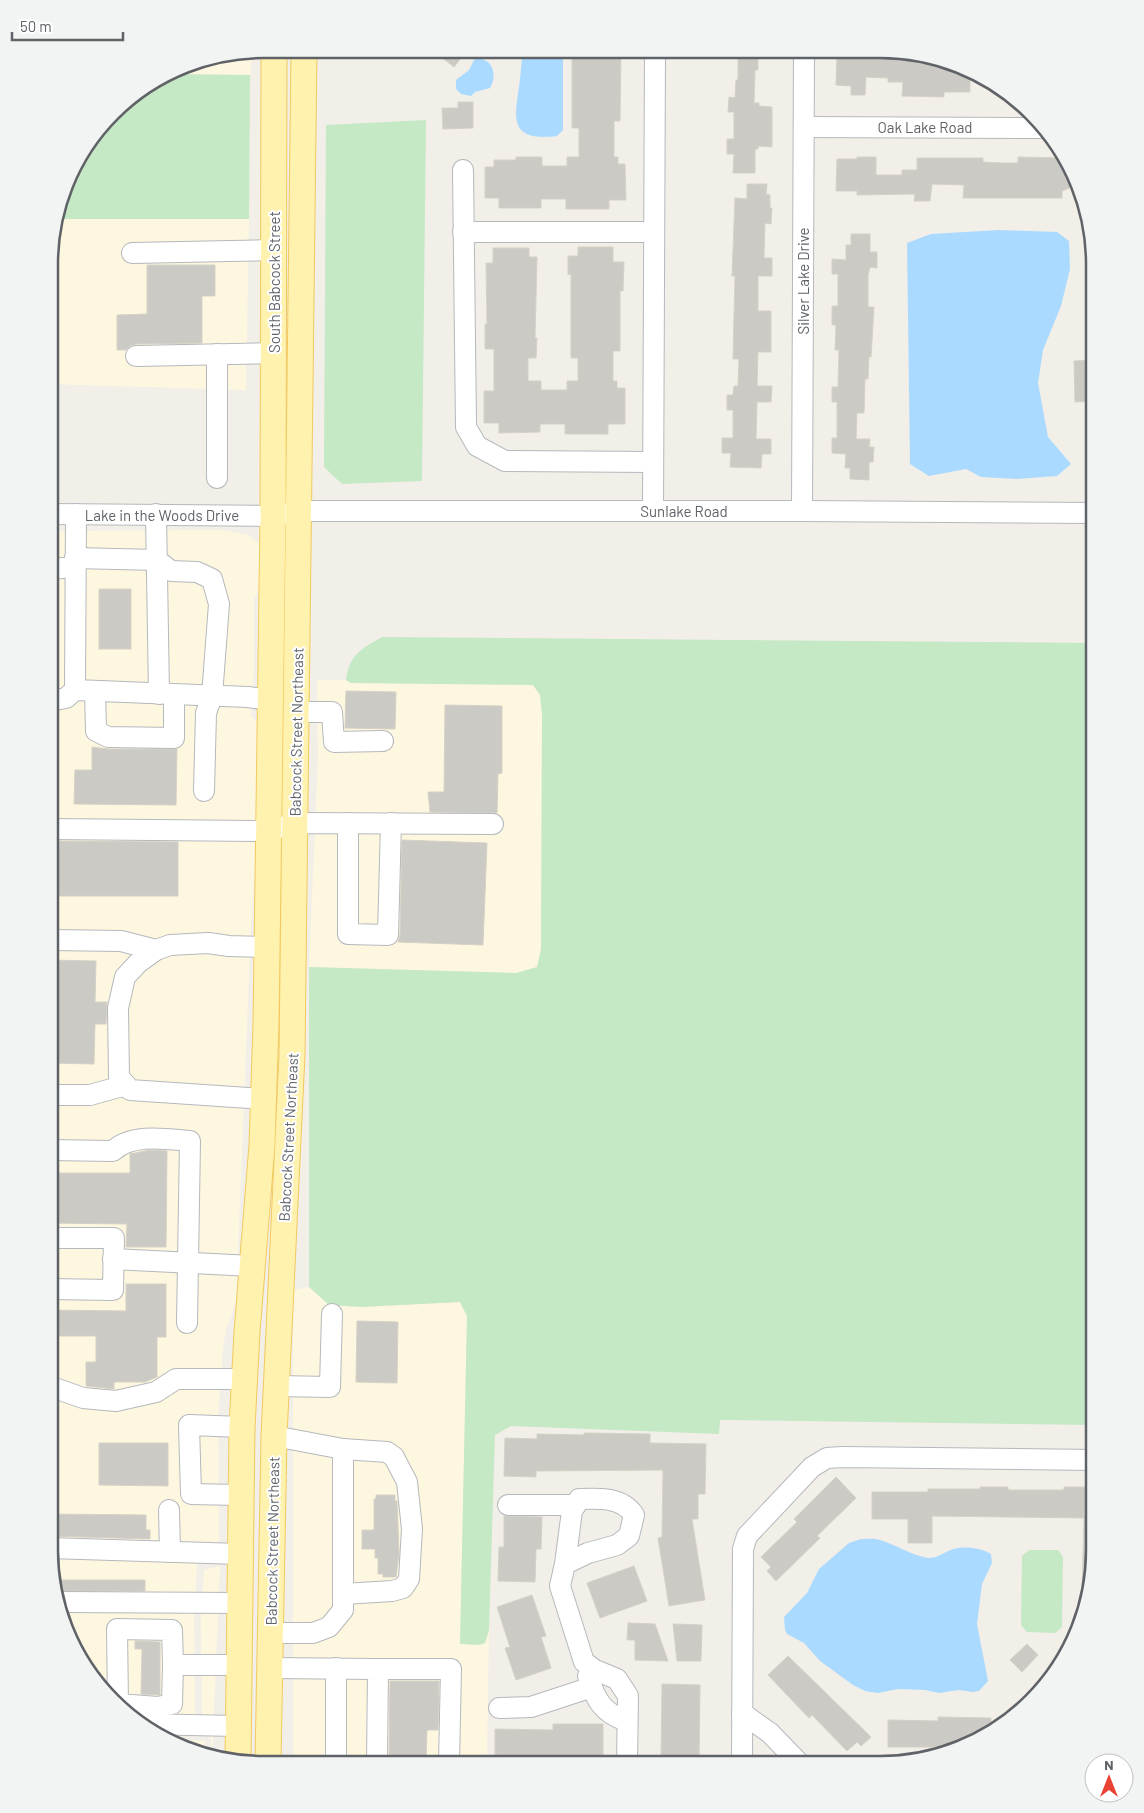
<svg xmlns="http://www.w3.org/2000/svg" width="1144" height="1813" font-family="Barlow,sans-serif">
<rect width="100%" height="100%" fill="#f1efe8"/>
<!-- commercial -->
<g fill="#fef7e0">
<path d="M251 51V75L166 74 181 65Z"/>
<path d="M56 219H249L246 390 50 384 51 236Z"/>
<path d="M50 529 56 531 222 530 249 535 262 546 265 574 254 600V672L251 716 259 723V807L251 925 236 1302 226 1329 223 1349 218 1418 219 1543 216 1560 197 1564 194 1619 195 1718H131L93 1680 65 1632 49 1550Z"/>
<path d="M317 680H346L351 683 533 685 540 695 542 715 541 949 537 967 516 973 309 967 318 758Z"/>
<path d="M309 1287 329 1305 362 1307 460 1302 467 1316 460 1643 479 1645 485 1643 489 1630 487 1763H293V1290Z"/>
<path d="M220 1566 212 1756H210L211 1739 202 1718 201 1619 204 1570Z"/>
<path d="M168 1740 205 1741 204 1754 181 1748Z"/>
</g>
<!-- green -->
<g fill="#c5e8c5">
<path d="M166 74 250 75 249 219H56L71 168 122 102Z"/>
<path d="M426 120 422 481 342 484 324 467 326 125Z"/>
<path d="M382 637 1095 643V1425L720 1420 719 1434 511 1426 495 1435 489 1630 485 1643 479 1645 460 1644 467 1316 460 1302 362 1307 329 1305 309 1287V967L516 973 537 967 541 949 542 715 540 695 533 685 351 683 346 680C349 655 361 649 382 637Z"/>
<path d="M1029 1550H1058L1063 1557 1062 1627 1055 1633 1027 1632 1021 1625 1022 1556Z"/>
</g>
<!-- water -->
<g fill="#aadaff">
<path d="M519 49 563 50V130L557 136C499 143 519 107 521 68 522 61 523 55 519 49Z"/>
<path d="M475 58C493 58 498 75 490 88L475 92 471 96 461 94 456 89V80L469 70Z"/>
<path d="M999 230 1057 232 1069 241 1070 269 1061 306 1043 350 1038 383 1048 437 1071 464 1057 476 1017 479 981 477 966 469 929 476 910 464 907 243 931 234Z"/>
<path d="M861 1539C867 1539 875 1538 880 1540 896 1545 911 1555 928 1558 937 1559 945 1551 954 1549 966 1546 981 1548 991 1554L992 1563 982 1584 977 1624 988 1681 979 1691 973 1692 959 1690 939 1693 925 1690 898 1689 878 1693 865 1691 853 1685 820 1661 804 1643 787 1634 785 1630 784 1617 807 1593 819 1569 849 1543Z"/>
</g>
<!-- building -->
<g fill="#cccac5" stroke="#d6d1c6">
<path d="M431 49H468L454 67Z"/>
<path d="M572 50H621L620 121H614V157H618V164H625L626 200H609V209H566V199H541V208H499V198H485V167H494V160H516V157H542V166H567V157H579V128H572Z"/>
<path d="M738 50H758V70H755L754 103H759V106L772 107V147L758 146V149H755V173H733L734 154H727V139H734V112H728L729 97 735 98 736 80H738Z"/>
<path d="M849 50H864L866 58H896V51H911V56L933 57 963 65 970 69V92H944V97L902 96 903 82H888V78L866 77 865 95H851V86L836 85 837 53 849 54Z"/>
<path d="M458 102H473V128L443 129 442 108H458Z"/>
<path d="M857 157H876V175H902V170H917V158H983V162L1003 163H1018V157L1062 158V164H1069L1077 178V185L1062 191V198H963L964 185 932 184 930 201H914L915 194 857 195V191H836L837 159H857Z"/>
<path d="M747 184H767L766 194 770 195V208H772L771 224 765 223 764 258H772V276H758V311H771V352H758L757 386H772L771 402H757L756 439H771V454H762L761 468 730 467 731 453H722V438H733V410H727V395H733L734 386H738L739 359H733L735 276H732L735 198 747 199Z"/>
<path d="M851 234H870V252H877V268L870 267 868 275V307H874L871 357 869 356 868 379H865L864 413H857L856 439H870L869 447H874L873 462H869V480L850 479V468H845L846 454 832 453V438H837V402H832V387H838L839 350H835L836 325H832V306H838V274H832V259L846 260V245H851Z"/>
<path d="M578 247H613V262H624L623 291H620V351H613V381H617V388H625V424H608V434H565V424H540V432L499 433V423H484V391H494V349H485V324H487L486 263H493V248H529V257H537L535 338H537L536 358H528V381H541V390H567V381H578V358H571V274L568 275V256H578Z"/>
<path d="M147 265H215V296H202V343L136 344 130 346 126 350H117V315L147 314Z"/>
<path d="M1095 360V401L1075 402 1074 361Z"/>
<rect x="99" y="589" width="32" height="60"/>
<path d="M346 691 396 692 395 729 345 728Z"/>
<path d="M445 705 502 706V773L498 774 497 813 430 812 428 792H444Z"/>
<path d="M92 747 108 749H177L176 805 74 804 75 770H92Z"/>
<path d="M402 840 487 843 483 945 398 942 400 935Z"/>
<path d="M56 841 178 842V896H57Z"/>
<path d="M50 960 96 961 95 1002H107L106 1024H95L94 1064 49 1063Z"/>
<path d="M150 1150 167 1151 166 1247H126L127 1224 49 1223V1173H130V1154Z"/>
<path d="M126 1284H166V1337H157V1377L145 1382H114V1389L86 1386V1362H96V1336H49V1310L126 1311Z"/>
<path d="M357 1321 398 1322 397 1383 356 1382Z"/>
<path d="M584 1433 650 1434V1443L706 1444 705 1494H698V1519H692L705 1600 669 1606 658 1538 662 1537 663 1470 536 1471V1477L504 1476 505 1438 537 1439V1434L584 1435Z"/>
<path d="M99 1443H168V1486L99 1485Z"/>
<path d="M836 1477 856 1498 817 1536 820 1538 776 1581 767 1571 771 1567 761 1557 797 1522 794 1519Z"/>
<path d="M980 1487H1008V1490H1064V1487H1095V1564L1088 1595 1082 1594 1084 1518 932 1516V1543H908V1519H872V1492H928V1489H980Z"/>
<path d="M376 1495H395V1501H397L399 1553 396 1577H383V1574H378V1558H375V1549H362V1530H374V1499H376Z"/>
<path d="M49 1514 146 1515V1530H150V1539L49 1536Z"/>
<path d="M504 1516 542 1517 541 1549H536L535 1582 498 1581 499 1547H504Z"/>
<path d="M634 1566 647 1601 600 1618 587 1583Z"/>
<path d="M55 1580H145V1591H57Z"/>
<path d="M532 1595 546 1636 541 1637 551 1668 516 1680 505 1648 510 1647 497 1607Z"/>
<path d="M628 1623 655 1624 668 1661 635 1660V1640H627Z"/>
<path d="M673 1624 702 1625 701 1661H677Z"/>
<path d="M135 1641 160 1642V1695L141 1694 142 1649H135Z"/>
<path d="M1027 1644 1038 1655 1022 1672 1010 1660Z"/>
<path d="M788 1656 871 1737 861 1746 857 1742 847 1751 812 1715 809 1718 768 1675Z"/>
<path d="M390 1681H439L438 1730H427L426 1763H389Z"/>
<path d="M662 1684 700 1685 699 1761 661 1760Z"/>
<path d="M938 1717 991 1718V1732L968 1745 941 1744V1747H888V1720L938 1721Z"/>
<path d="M553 1724H603V1760L538 1759V1763H500V1755H495V1729L553 1730Z"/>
</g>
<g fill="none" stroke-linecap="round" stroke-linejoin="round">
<!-- minor casing -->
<g stroke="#b5b8bc" stroke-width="22">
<g id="minor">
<path d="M804 127 1046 128"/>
<path d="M463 170 466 427 477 446 505 461 653 462"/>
<path d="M463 232H654"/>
<path d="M132 253 274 250"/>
<path d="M136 356 274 353"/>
<path d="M217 478V354"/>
<path d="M653 511 655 50"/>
<path d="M802 511 804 50"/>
<path d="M50 514 273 516 300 511H802L1095 513"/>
<path d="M76 514 75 690 248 697 271 700"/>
<path d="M156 514 159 694"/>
<path d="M75 558 157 560 171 571 197 572 212 579 219 604 212 696 206 713 204 791"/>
<path d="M50 571 51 569 75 567"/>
<path d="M95 691 96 731 108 737 174 738V694"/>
<path d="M50 701 66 698 75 690"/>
<path d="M297 712H332L334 742 383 741"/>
<path d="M348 823V934L388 935 391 823"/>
<path d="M50 829 269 831 295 823 493 824"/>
<path d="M50 940 121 941 156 950"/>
<path d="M49 1095H90L126 1085"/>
<path d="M263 1099 130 1090 119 1077 118 1008 125 977 138 963 156 950 170 945 208 943 229 946 267 947"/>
<path d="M49 1150 113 1151C132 1133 166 1139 190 1141L187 1323"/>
<path d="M113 1259 252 1266"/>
<path d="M49 1289 113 1290 114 1238H49"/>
<path d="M49 1386 83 1398 116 1401 156 1392 176 1379H244"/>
<path d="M277 1386 330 1387 332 1314"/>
<path d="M343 1449 387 1452 394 1457 407 1482 412 1529 409 1579 403 1588 392 1591 343 1594"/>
<path d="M240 1495 191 1494 189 1425 242 1427"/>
<path d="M508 1505H576"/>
<path d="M169 1510 170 1552"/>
<path d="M49 1548 240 1554"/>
<path d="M565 1564 572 1511 579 1499C599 1498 622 1497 634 1515L629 1536 617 1545 588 1553 565 1564 560 1586 584 1662 595 1670 617 1679 628 1696 627 1764"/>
<path d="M59 1602 239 1603"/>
<path d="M270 1633H313L329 1627 343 1610V1449L274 1436"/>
<path d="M173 1665 172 1704 158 1707 118 1704 117 1629 172 1630 173 1665H239"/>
<path d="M269 1668 378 1669 377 1763"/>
<path d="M378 1669H451L449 1763"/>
<path d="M588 1676C595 1699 603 1714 627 1721"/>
<path d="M499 1708 531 1707 592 1687"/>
<path d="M742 1713 770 1733 800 1764"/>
<path d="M140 1724 238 1726"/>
<path d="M336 1763V1668"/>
<path d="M742 1764 743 1549 747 1536 812 1467 827 1458 842 1457 1095 1460"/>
</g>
</g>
<!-- major casing -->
<g stroke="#f2c960" stroke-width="27">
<g id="major">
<path d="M238 1762 242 1427 247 1332 262 1145 266 1024 273 516 274 49"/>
<path d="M268 1763 274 1436 292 1055 304 49"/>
</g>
</g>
<!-- minor -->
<use href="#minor" stroke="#fff" stroke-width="20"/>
<!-- major -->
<use href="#major" stroke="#fff2af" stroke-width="25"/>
</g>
<g text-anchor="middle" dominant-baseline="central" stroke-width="4" stroke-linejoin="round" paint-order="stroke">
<!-- street labels -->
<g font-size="15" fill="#5f6368" stroke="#fff">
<text x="925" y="127">Oak Lake Road</text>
<text transform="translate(803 281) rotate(-90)">Silver Lake Drive</text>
<text transform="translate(274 282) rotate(-90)">South Babcock Street</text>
<text x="684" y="511">Sunlake Road</text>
<text x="162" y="515">Lake in the Woods Drive</text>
<text transform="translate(296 732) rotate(-89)">Babcock Street Northeast</text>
<text transform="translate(288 1137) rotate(-87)">Babcock Street Northeast</text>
<text transform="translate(272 1541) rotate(-89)">Babcock Street Northeast</text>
</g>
</g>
<!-- crop -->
<path d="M0 0H1144V1813H0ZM264 58H880A206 206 0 0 1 1086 264V1550A206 206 0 0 1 880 1756H264A206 206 0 0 1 58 1550V264A206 206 0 0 1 264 58Z" fill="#f2f3f3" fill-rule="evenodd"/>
<path fill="none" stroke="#5f6368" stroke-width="2.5" d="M264 58H880A206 206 0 0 1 1086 264V1550A206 206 0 0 1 880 1756H264A206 206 0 0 1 58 1550V264A206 206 0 0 1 264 58Z"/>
<!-- north arrow -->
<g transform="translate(1109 1778)"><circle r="24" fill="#ffffff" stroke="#bfc1c3"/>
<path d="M0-4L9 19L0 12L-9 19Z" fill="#ea4335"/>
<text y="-8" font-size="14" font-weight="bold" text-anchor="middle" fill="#5f6368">N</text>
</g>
<!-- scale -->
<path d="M12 32v8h111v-8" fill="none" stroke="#5f6368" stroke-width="2.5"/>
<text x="20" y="32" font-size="15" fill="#5f6368" stroke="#ffffff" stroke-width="4" paint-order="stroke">50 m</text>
</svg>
